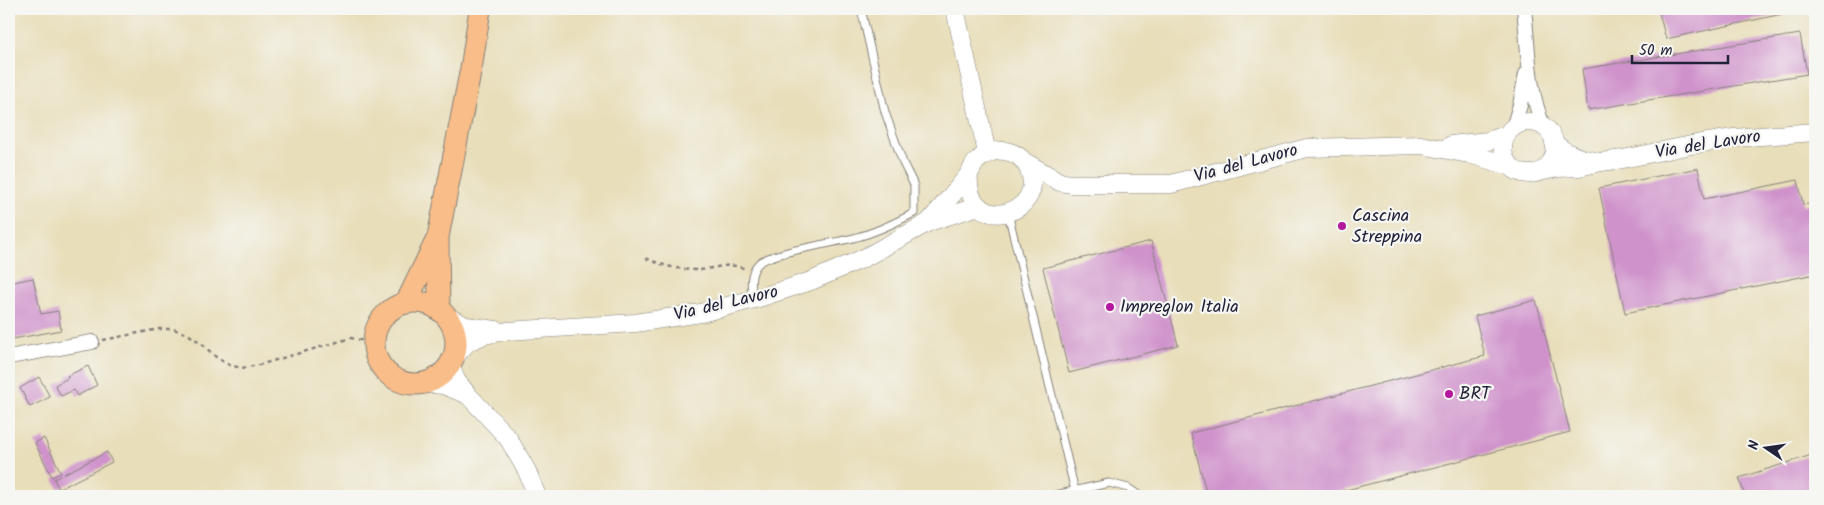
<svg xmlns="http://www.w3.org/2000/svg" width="1824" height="505" font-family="Kalam,sans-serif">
<rect width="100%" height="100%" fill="#f6f6f2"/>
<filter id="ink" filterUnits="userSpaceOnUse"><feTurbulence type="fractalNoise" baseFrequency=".02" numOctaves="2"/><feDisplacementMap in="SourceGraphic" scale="10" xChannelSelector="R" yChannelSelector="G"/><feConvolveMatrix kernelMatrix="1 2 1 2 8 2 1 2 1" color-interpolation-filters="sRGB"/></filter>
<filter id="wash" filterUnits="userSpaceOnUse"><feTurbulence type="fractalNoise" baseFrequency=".0096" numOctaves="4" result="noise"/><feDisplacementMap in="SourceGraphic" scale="20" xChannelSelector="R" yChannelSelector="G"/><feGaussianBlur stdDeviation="1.12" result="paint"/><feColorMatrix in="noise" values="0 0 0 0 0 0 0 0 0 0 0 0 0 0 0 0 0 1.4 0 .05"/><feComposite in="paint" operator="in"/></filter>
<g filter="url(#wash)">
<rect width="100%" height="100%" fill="#e8deba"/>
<g id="blocks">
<!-- building -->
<g fill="#cf92cb">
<path d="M1658 9H1786L1787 13 1666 39Z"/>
<path d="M1800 34 1807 74 1588 110 1582 69Z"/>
<path d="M1698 168 1704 199 1798 180 1803 205 1815 203V274L1625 313 1599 188Z"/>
<path d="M1151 241 1178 345 1069 373 1043 268Z"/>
<path d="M33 278 41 314 58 311 61 330 13 339 9 314V283Z"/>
<path d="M1536 300 1570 432 1323 496H1207L1191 433 1485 356 1475 316Z"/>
<path d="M88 366 97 385 77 396 74 390 61 396 55 385 68 378 67 376Z"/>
<path d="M39 377 50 397 30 407 20 388Z"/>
<path d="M44 438 61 473 52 477 35 443Z"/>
<path d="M107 452 112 462 59 489 54 479Z"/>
<path d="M1815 454V496H1745L1739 478Z"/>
</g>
</g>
</g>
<g filter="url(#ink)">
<use href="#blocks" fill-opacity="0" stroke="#85807a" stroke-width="1"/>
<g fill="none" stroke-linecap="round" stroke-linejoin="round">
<!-- service casing -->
<g stroke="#85807a" stroke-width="9">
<g id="service">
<path d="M1008 213 1075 491"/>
<path d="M753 299C751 287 749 272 759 263 771 252 837 243 857 237 877 232 895 223 914 213V185L903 163 885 112 861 9"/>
<path d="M1051 496 1109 483 1128 488 1140 496"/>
</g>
</g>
<!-- minor casing -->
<g stroke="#85807a" stroke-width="16">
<g id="minor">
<path d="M1524 9C1529 51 1527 87 1544 128"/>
<path d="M1513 128 1520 105 1526 74"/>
<path d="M9 357 92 342"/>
</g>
</g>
<!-- tertiary casing -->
<g stroke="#85807a" stroke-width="19">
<g id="tertiary">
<path d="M955 9 987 153"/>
<circle cx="1529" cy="148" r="26"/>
<path d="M1554 143C1567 154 1579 159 1595 161"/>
<path d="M1451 145 1488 141 1506 135"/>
<path d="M1025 162 1060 182 1071 184H1171L1307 148 1421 145 1469 154 1510 166"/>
<path d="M1539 172 1558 168 1579 167 1601 162 1623 159 1696 144 1734 138 1815 132"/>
<path d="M929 222C942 206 957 190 969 174 972 170 973 164 977 161 992 146 1018 147 1028 168 1051 215 963 239 969 173"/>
<path d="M446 316 466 326 496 330"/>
<path d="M452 360 468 342 484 335 507 331 635 323 701 313 762 297 811 281 864 258 929 222 979 206"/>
<path d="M423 383 443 385 468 395 456 380 450 364"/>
<path d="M468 395 508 438 527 471 537 496"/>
</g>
</g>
<!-- primary casing -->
<g stroke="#85807a" stroke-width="23">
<g id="primary">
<circle cx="415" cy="343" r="41"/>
<path d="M406 303 436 241"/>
<path d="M439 310 438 237 472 63 480 9"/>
</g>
</g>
<!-- path -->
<g stroke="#85807a" stroke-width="2.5" stroke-dasharray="4 4" stroke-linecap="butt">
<path d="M646 258C662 266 681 270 699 270 714 269 730 261 745 269"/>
<path d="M103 340 159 329H173L188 334 202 344 216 357 229 365 242 368 259 365 351 338 374 343"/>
</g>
<!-- service -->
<use href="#service" stroke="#fff" stroke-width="7"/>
<!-- minor -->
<use href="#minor" stroke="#fff" stroke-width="14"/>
<!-- tertiary -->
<use href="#tertiary" stroke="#fff" stroke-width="18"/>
<!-- primary -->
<use href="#primary" stroke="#f8bd89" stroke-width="21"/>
</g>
</g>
<!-- markers -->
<g fill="#b5179e" stroke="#f6f6f2" stroke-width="2">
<circle cx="1342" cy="226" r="5"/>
<circle cx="1110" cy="307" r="5"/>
<circle cx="1449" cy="394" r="5"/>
</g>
<g text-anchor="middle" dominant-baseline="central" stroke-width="4.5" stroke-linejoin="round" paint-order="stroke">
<!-- street labels -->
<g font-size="18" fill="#22223b" stroke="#f6f6f2">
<text transform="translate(1708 145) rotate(-9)">Via del Lavoro</text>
<text transform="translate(1246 164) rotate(-15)">Via del Lavoro</text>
<text transform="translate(726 304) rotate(-13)">Via del Lavoro</text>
</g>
<!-- poi labels -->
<g font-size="18" fill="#22223b" stroke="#f6f6f2" text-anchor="start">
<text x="1352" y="216">Cascina<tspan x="1352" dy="21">Streppina</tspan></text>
<text x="1120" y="307">Impreglon Italia</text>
<text x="1459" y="394">BRT</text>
</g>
</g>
<!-- margin -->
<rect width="1824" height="505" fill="none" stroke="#f6f6f2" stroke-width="30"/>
<!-- north arrow -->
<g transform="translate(1766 448) rotate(283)" stroke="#f6f6f2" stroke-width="4" paint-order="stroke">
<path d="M0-4L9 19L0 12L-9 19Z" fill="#22223b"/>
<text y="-8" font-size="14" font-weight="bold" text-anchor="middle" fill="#22223b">N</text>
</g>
<!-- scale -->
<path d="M1632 55v8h96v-8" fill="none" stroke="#22223b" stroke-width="2.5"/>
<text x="1639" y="55" font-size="15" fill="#22223b" stroke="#f6f6f2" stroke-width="4" paint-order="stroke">50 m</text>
</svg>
